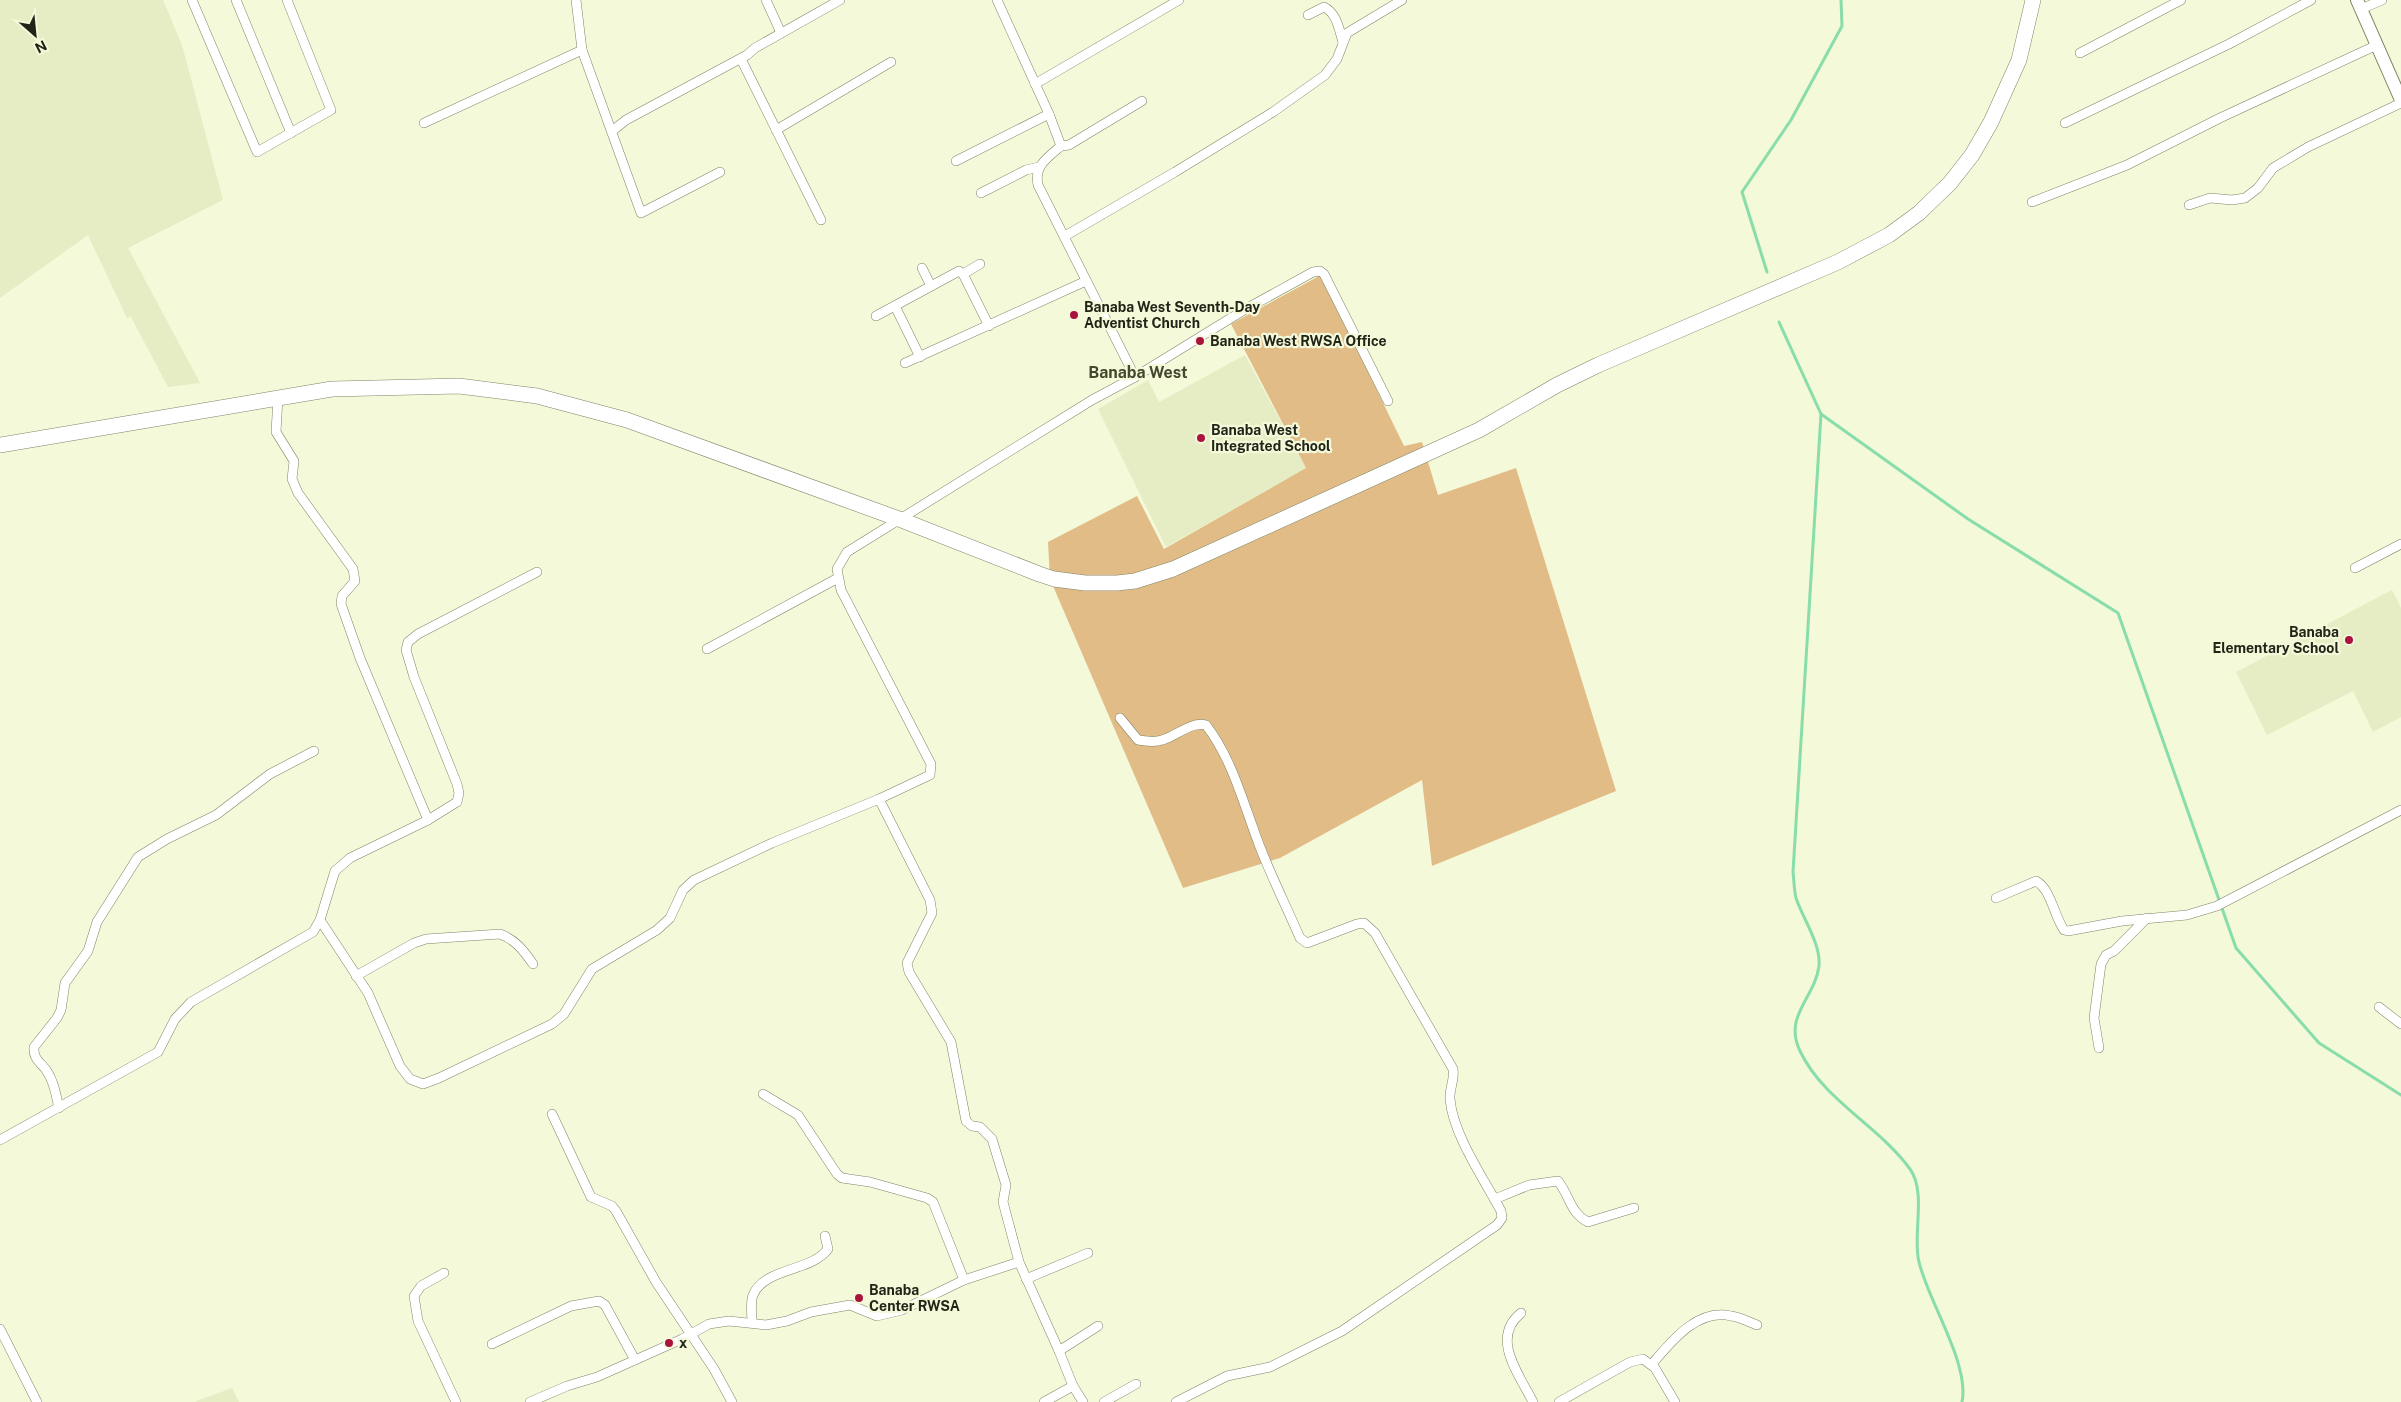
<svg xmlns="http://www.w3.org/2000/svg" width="2401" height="1402" font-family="'Public Sans',sans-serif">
<rect width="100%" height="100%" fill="#f3f9d9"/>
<!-- built -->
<g fill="#e6edc5">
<path d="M0 0H163L182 45 223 200 128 248 200 383 168 387 131 317 127 318 88 235 0 298Z"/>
<path d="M1245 355 1306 468 1166 547 1098 409 1148 380 1159 402Z"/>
<path d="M2392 590 2401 608V717L2373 732 2353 691 2267 735 2236 672Z"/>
<path d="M232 1388 239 1402H194Z"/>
</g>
<!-- green -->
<path fill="#e2bc87" d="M1321 275 1404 446 1422 442 1438 495 1516 468 1616 791 1432 866 1422 780 1280 858 1183 888 1050 579 1048 542 1137 496 1164 549 1306 468 1231 324Z"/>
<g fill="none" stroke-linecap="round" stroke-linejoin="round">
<!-- stream -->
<g stroke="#8da" stroke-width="3">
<path d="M1767 272 1742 192 1791 120 1842 26 1841 0"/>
<path d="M1779 322 1821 414 1793 872C1794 880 1794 890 1796 898 1803 919 1821 944 1819 966 1815 998 1783 1016 1800 1051 1823 1100 1879 1126 1910 1169 1927 1193 1912 1235 1919 1262 1928 1301 1970 1364 1962 1402"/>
<path d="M1821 414 1968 519 2118 613 2236 948 2319 1043 2401 1095"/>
</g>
<!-- street casing -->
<g stroke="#7f8467" stroke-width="10">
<g id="street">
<path d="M192 0 257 152 331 110 287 0"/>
<path d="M236 0 291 133"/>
<path d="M576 0 582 50 641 213 720 172"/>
<path d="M766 0 781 33"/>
<path d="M997 0 1049 114 1061 146C1047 158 1034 166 1038 185L1135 377"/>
<path d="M2361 9 2382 0"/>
<path d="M1308 15 1324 7C1337 13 1339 30 1343 42"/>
<path d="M2080 53 2181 0"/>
<path d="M741 59 821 220"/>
<path d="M1035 84 1179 0"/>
<path d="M424 123 582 50"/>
<path d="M2065 123 2229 44 2311 0"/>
<path d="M776 130 891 62"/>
<path d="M612 131 626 120 747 55 755 48 840 0"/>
<path d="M1061 146 1069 145 1142 101"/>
<path d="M956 161 1049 114"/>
<path d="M981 193 1026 170 1039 167"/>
<path d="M2032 202 2127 165 2220 118 2377 45"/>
<path d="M2189 205 2210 198 2232 200 2245 198 2258 188 2273 168 2308 147 2401 103"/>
<path d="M1065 236 1175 172 1273 112 1325 75 1337 59 1347 33 1402 0"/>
<path d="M922 268 931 286"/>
<path d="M963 274 980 264"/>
<path d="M895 306 920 357"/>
<path d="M876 316 959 271 963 274 989 326"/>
<path d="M905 363 1086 281"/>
<path d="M278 398 276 432 294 461 292 479 298 493 353 569 355 581 342 596 341 604 360 658 428 820"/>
<path d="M2355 568 2401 544"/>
<path d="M707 649 838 578"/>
<path d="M1120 718 1138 740C1146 741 1154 743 1162 740 1175 737 1191 721 1206 725 1233 760 1244 806 1260 847 1272 878 1287 908 1300 938L1307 943 1357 924 1364 923 1375 933 1453 1069C1455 1081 1449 1088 1450 1099 1453 1135 1484 1179 1501 1211L1502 1218 1497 1225 1342 1331 1270 1367 1227 1376 1176 1402"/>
<path d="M1996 898 2036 881C2051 889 2054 916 2064 930L2068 931 2122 921 2187 915 2217 906 2401 810"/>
<path d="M320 920 368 993 400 1066 410 1079 423 1084 439 1078 552 1024 564 1014 592 969 657 930 670 918 683 890 694 880 772 843 879 799"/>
<path d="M356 976 414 943 426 939 500 934C516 940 524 951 533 964"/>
<path d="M2379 1007 2401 1024"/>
<path d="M2099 1048 2094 1018 2101 964 2106 955 2114 951 2147 918"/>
<path d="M763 1094 798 1115 837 1174 842 1178 870 1182 927 1198 933 1202 964 1280"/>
<path d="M59 1108C56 1096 55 1084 48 1073 42 1062 33 1061 34 1047L57 1018 61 1010 65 983 88 951 97 922 138 857 167 839 216 815 270 774 314 751"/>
<path d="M552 1114 591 1197 612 1206 616 1211 656 1282 714 1369 732 1402"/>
<path d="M0 1140 158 1052 175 1019 191 1002 313 932 320 920 335 871 350 858 428 820 457 802 459 793 457 784 414 677 406 650 408 642 418 634 537 572"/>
<path d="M1495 1199 1529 1185 1558 1181C1570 1196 1570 1213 1588 1222L1634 1208"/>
<path d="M1019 1262 1059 1351 1073 1386 1083 1402"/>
<path d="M444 1273 421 1286 414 1296 418 1321 456 1402"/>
<path d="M1026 1279 1088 1253"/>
<path d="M1521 1313C1490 1338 1519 1374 1533 1402"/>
<path d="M752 1322C752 1315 750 1302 753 1295 765 1267 811 1272 828 1249L825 1236"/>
<path d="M0 1329 37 1402"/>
<path d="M492 1344 571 1306 599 1301 605 1305 635 1360"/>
<path d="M1059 1351 1098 1326"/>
<path d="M1652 1364C1671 1342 1697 1308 1731 1316 1740 1317 1749 1322 1757 1325"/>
<path d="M530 1402 567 1386 597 1377 682 1339 709 1324 729 1321 766 1325 787 1321 811 1312 850 1305 877 1316 902 1310 964 1280 1019 1262 1003 1202 1006 1185 992 1139 980 1127 972 1126 966 1121 951 1042 909 972 907 963 932 913 930 900 879 799 930 775 931 764 841 590 837 569 847 552 1092 400 1135 377 1244 310 1313 272 1320 271 1324 274 1388 401"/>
<path d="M1044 1402 1073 1386"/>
<path d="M1104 1402 1136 1384"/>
<path d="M1559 1402 1630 1362 1643 1359 1655 1368 1675 1402"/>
</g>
</g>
<!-- secondary casing -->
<g stroke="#7f8467" stroke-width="14">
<path id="secondary" d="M2357 0 2401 100"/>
</g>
<!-- primary casing -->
<g stroke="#7f8467" stroke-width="16">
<path id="primary" d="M0 445 332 389 459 386 537 396 627 420 899 519 1039 574 1054 579 1085 583H1117L1135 581 1173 569 1479 430 1557 385 1598 365 1838 262 1889 235 1919 213 1950 183 1972 155 1991 122 2019 60 2033 0"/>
</g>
<!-- street -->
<use href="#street" stroke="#fff" stroke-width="9"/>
<!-- secondary -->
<use href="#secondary" stroke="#fff" stroke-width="12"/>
<!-- primary -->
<use href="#primary" stroke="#fff" stroke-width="15"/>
</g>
<!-- markers -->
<g fill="#aa133d" stroke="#f3f9d9" stroke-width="2">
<circle cx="1074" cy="315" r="5"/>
<circle cx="1200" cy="341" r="5"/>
<circle cx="1201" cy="438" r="5"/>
<circle cx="2349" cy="640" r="5"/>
<circle cx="859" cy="1298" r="5"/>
<circle cx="669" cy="1343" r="5"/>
</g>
<g text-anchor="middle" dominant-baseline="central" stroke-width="4.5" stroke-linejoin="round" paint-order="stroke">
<!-- poi labels -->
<g font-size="14" font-weight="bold" fill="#222418" stroke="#f3f9d9" text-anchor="start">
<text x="1084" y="307">Banaba West Seventh-Day<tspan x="1084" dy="16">Adventist Church</tspan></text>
<text x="1210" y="341">Banaba West RWSA Office</text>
<text x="1211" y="430">Banaba West<tspan x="1211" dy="16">Integrated School</tspan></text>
<text x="2339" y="632" text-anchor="end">Banaba<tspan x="2339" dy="16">Elementary School</tspan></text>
<text x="869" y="1290">Banaba<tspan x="869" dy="16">Center RWSA</tspan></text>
<text x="679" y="1343">x</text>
</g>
<!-- quarter labels -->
<g font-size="16" font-weight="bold" fill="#44492e" stroke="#f3f9d9">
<text x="1138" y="372">Banaba West</text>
</g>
</g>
<!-- north arrow -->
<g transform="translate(35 35) rotate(153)" stroke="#f3f9d9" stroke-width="4" paint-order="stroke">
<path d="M0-4L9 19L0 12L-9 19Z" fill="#222418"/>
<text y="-8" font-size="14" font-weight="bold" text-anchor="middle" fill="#222418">N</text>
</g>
</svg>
